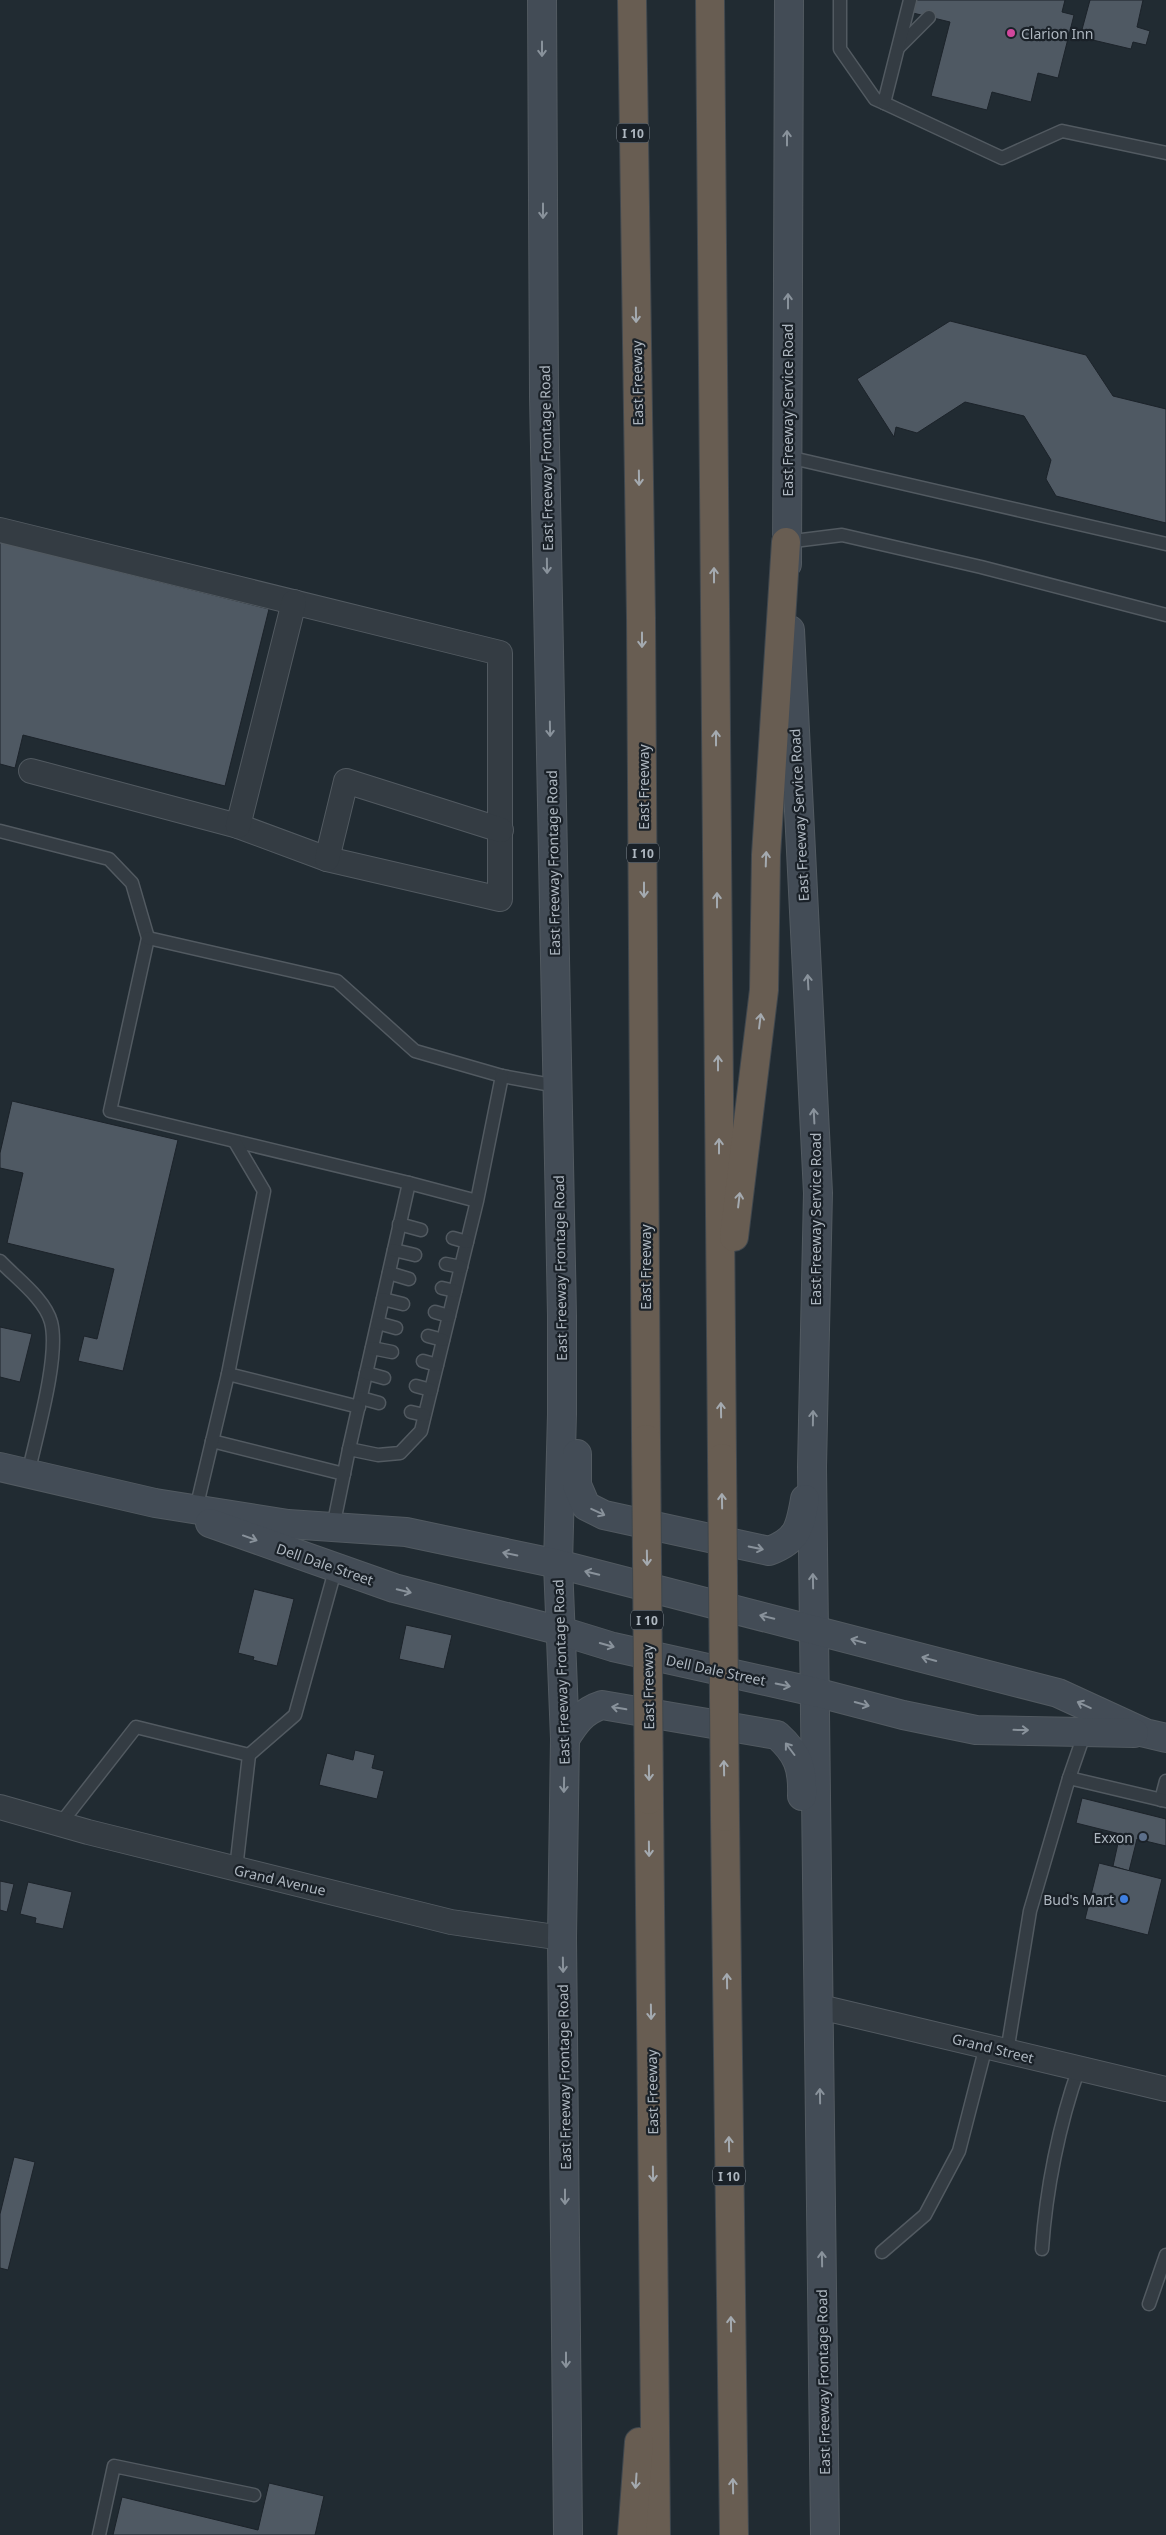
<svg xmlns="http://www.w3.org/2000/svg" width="1166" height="2535" font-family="'Noto Sans',sans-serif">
<rect width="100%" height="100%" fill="#212b32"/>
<!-- building -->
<g fill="#4f5963" stroke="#1c232a">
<path d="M916 0H1065L1062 12 1074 15 1058 78 1038 73 1031 102 992 92 987 110 931 96 950 22 913 13Z"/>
<path d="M1090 0H1143L1137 27 1150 31 1146 45 1133 42 1131 49 1080 37Z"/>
<path d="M950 321 1086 355 1113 396 1166 409V523L1056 496 1046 479 1051 460 1024 416 965 402 917 433 896 427 894 437 857 379Z"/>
<path d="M0 542 269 609 225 786 23 735 15 768 0 764Z"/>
<path d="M12 1101 178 1140 123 1371 78 1361 84 1336 97 1339 114 1269 7 1243 23 1173 0 1168V1153Z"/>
<path d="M0 1327 32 1334 20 1382 0 1377Z"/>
<path d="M254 1589 294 1599 277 1666 253 1660 254 1657 238 1653Z"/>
<path d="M406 1625 452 1635 444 1669 399 1659Z"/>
<path d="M355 1750 375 1755 372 1768 384 1771 377 1799 319 1785 327 1753 353 1760Z"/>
<path d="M1082 1798 1166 1819V1846L1137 1839 1129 1871 1113 1866 1120 1834 1076 1823Z"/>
<path d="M1099 1863 1162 1879 1148 1935 1085 1919Z"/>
<path d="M0 1881 14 1884 7 1912 0 1910Z"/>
<path d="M28 1882 72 1892 63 1929 35 1923 36 1918 20 1914Z"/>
<path d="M14 2157 35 2162 8 2270 0 2268V2214Z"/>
<path d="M269 2483 324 2496 315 2535H113L122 2497 258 2530Z"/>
</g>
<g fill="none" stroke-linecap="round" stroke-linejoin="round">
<!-- service casing -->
<g stroke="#525a61" stroke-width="15">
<g id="service">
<path d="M840 0V49L875 99 884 103 1002 158 1062 131 1166 153"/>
<path d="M899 47 929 17"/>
<path d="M884 103 910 0"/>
<path d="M788 457 1166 544"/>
<path d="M786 542 842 535 981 567 1166 615"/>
<path d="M0 831 109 859 132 883 148 938 110 1111 409 1183"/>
<path d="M148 938 337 981 415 1051 502 1076 557 1086"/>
<path d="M477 1201 409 1183 349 1449 378 1455 400 1453 421 1431 477 1201 502 1076"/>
<path d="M399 1224 421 1230"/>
<path d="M453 1238 467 1242"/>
<path d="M394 1250 415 1255"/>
<path d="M0 1261C16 1278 45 1299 51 1322 60 1356 36 1437 28 1474"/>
<path d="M446 1264 461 1267"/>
<path d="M389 1273 409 1279"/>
<path d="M442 1288 455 1291"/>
<path d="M383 1299 403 1304"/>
<path d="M435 1312 449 1316"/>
<path d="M378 1323 396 1328"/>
<path d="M428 1336 443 1340"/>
<path d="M372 1348 392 1352"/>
<path d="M423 1361 437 1365"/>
<path d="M366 1373 384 1378"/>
<path d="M228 1374 264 1191 235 1142"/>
<path d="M416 1386 431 1390"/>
<path d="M361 1398 379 1403"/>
<path d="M411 1412 424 1415"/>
<path d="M212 1441 344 1474"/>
<path d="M196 1509 228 1374 359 1407"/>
<path d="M333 1527 349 1449"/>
<path d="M249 1755 295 1715 336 1567"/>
<path d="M1069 1778 1085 1732"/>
<path d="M1161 1800 1166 1781"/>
<path d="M61 1823 136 1727 249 1755 236 1869"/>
<path d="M1007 2052 1030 1911 1069 1778 1166 1801"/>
<path d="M1042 2249C1046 2190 1059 2124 1079 2068"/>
<path d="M882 2252 925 2215 959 2151 986 2046"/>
<path d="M1149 2304 1166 2255"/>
<path d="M99 2535 114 2466 254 2495"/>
</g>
</g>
<!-- minor casing -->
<g stroke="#525a61" stroke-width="26">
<g id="minor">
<path d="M0 530 500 653V899L327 859 238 826 31 771"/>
<path d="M238 826 294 602"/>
<path d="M327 859 346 781 501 830"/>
<path d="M0 1807 88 1832 451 1922 562 1938"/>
<path d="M820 2007 1166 2089"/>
</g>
</g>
<!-- secondary casing -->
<g stroke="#525a61" stroke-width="30">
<g id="secondary">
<path d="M542 0 544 396 562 1316V1414L558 1564 565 1739 562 1938 568 2535"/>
<path d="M787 564 789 0"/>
<path d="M790 630 818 1193 812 1467 825 2535"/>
<path d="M577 1454V1485L586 1506 604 1515 769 1551C798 1540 800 1528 805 1499"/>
<path d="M0 1467 155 1503 288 1524 406 1532 558 1564 1058 1693 1145 1733 1166 1738"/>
<path d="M210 1523 394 1588 561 1631 613 1647 815 1692 903 1715 976 1730 1134 1733"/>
<path d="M565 1739C575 1723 583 1711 602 1705L777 1735C798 1754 803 1767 802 1796"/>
</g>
</g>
<!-- motorway casing -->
<g stroke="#3f474e" stroke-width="30">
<g id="motorway">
<path d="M632 0 641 618 646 1439"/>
<path d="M710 0 722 1458"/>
<path d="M734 1237 764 990 766 855 786 542"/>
<path d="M649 1800 656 2535"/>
<path d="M725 1817 734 2535"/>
<path d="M632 2535 639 2442"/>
</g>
</g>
<!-- service -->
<use href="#service" stroke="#343c43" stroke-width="12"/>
<!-- minor -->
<use href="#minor" stroke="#343c43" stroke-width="24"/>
<!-- secondary -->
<use href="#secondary" stroke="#434c56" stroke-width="28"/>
<!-- motorway -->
<use href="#motorway" stroke="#685d52" stroke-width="28"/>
<!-- motorway-bridge casing -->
<g stroke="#3f474e" stroke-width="30" stroke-linecap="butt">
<g id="motorway-bridge">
<path d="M646 1439 649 1800"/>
<path d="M722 1458 725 1817"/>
</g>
</g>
<!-- motorway-bridge -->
<use href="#motorway-bridge" stroke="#685d52" stroke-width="28"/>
</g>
<!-- one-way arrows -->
<defs><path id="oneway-shaft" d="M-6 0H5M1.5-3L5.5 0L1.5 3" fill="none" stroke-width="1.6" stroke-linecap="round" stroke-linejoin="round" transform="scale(1.25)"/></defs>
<g stroke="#89929b">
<use href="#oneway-shaft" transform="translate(542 49) rotate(90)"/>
<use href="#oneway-shaft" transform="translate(787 138) rotate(-90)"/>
<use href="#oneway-shaft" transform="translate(543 211) rotate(90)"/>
<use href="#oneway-shaft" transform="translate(788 301) rotate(-90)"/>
<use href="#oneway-shaft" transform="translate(547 566) rotate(89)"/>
<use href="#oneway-shaft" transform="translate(550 729) rotate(89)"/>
<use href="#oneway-shaft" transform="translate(808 982) rotate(-93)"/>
<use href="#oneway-shaft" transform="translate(814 1116) rotate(-93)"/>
<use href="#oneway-shaft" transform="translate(813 1418) rotate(-89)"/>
<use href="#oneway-shaft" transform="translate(598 1512) rotate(25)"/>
<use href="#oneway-shaft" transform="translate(250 1538) rotate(20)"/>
<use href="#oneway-shaft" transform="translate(756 1548) rotate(12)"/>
<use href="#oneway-shaft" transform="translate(510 1554) rotate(-168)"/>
<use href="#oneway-shaft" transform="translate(592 1573) rotate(-166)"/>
<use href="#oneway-shaft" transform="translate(813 1581) rotate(-91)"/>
<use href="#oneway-shaft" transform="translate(404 1591) rotate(14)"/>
<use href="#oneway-shaft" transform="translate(767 1617) rotate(-166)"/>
<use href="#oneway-shaft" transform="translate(858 1641) rotate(-165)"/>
<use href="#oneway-shaft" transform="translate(607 1645) rotate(16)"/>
<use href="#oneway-shaft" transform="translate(929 1659) rotate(-165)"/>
<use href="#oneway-shaft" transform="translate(783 1685) rotate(12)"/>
<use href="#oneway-shaft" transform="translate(862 1704) rotate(15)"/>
<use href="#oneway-shaft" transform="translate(1084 1705) rotate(-155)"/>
<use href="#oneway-shaft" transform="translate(619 1708) rotate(-170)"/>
<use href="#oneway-shaft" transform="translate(1021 1730) rotate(1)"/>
<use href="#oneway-shaft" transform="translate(790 1749) rotate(-127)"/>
<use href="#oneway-shaft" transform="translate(564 1785) rotate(91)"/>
<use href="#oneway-shaft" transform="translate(563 1965) rotate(89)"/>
<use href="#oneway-shaft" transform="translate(820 2096) rotate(-91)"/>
<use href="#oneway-shaft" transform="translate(565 2197) rotate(90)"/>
<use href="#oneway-shaft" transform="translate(822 2259) rotate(-91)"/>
<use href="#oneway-shaft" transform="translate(566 2360) rotate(90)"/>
</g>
<g stroke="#a4aab0">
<use href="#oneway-shaft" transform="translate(636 315) rotate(89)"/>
<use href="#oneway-shaft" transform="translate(639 478) rotate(89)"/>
<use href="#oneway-shaft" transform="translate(714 575) rotate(-90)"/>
<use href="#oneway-shaft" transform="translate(642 640) rotate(90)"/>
<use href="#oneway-shaft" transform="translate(716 738) rotate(-90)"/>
<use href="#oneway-shaft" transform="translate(766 859) rotate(-88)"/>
<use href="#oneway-shaft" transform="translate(644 890) rotate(90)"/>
<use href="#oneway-shaft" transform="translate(717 900) rotate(-90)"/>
<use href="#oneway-shaft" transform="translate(760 1021) rotate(-83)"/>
<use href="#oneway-shaft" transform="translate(718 1063) rotate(-90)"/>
<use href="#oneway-shaft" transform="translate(719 1146) rotate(-90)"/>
<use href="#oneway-shaft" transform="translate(739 1200) rotate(-83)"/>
<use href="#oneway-shaft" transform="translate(721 1410) rotate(-91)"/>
<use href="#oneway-shaft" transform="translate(722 1501) rotate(-91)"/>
<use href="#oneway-shaft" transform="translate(647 1558) rotate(89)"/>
<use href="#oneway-shaft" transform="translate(724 1768) rotate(-91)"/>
<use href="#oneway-shaft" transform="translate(649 1773) rotate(89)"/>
<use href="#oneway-shaft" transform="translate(649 1849) rotate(89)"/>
<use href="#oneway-shaft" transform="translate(727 1981) rotate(-91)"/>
<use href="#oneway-shaft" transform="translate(651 2012) rotate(89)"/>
<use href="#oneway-shaft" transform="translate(729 2144) rotate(-91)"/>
<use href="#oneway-shaft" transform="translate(653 2174) rotate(89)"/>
<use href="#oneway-shaft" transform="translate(731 2324) rotate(-91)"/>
<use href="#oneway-shaft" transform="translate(636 2481) rotate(94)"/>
<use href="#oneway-shaft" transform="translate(733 2486) rotate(-91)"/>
</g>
<!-- markers -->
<circle fill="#d1479c" stroke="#1a2128" stroke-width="2" cx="1011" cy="33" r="5"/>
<circle fill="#5c6f8a" stroke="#1a2128" stroke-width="2" cx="1143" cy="1837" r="5"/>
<circle fill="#3f7fe0" stroke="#1a2128" stroke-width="2" cx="1124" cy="1899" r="5"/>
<g text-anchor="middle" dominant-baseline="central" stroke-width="4.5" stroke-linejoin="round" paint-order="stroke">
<!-- shield labels -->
<g fill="#1a2128" stroke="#828a92" stroke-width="1">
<rect x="617" y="123.5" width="32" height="19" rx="4"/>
<rect x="627" y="843.5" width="32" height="19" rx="4"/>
<rect x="631" y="1610.5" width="32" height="19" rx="4"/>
<rect x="713" y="2166.5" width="32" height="19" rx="4"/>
</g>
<g font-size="12" font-weight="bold" fill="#aeb7c0">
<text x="633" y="133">I 10</text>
<text x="643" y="853">I 10</text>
<text x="647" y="1620">I 10</text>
<text x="729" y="2176">I 10</text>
</g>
<!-- poi labels -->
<g font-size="14" fill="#aeb7c0" stroke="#1a2128" text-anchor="end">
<text x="1021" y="33" text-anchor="start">Clarion Inn</text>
<text x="1133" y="1837">Exxon</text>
<text x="1114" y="1899">Bud's Mart</text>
</g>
<!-- street labels -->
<g font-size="14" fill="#aeb7c0" stroke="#1a2128">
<text transform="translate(637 383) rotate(-91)">East Freeway</text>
<text transform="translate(787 410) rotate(-90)">East Freeway Service Road</text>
<text transform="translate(546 458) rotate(-91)">East Freeway Frontage Road</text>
<text transform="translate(643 787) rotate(-90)">East Freeway</text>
<text transform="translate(799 815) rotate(-93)">East Freeway Service Road</text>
<text transform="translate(553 863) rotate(-91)">East Freeway Frontage Road</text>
<text transform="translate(815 1219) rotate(-90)">East Freeway Service Road</text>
<text transform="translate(645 1267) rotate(-90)">East Freeway</text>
<text transform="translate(560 1268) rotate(-91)">East Freeway Frontage Road</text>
<text transform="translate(325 1564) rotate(19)">Dell Dale Street</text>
<text transform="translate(716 1670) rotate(12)">Dell Dale Street</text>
<text transform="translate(561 1672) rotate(-92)">East Freeway Frontage Road</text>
<text transform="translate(648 1687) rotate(-91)">East Freeway</text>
<text transform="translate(280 1880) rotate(13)">Grand Avenue</text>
<text transform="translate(993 2048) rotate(14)">Grand Street</text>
<text transform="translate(564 2077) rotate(-91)">East Freeway Frontage Road</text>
<text transform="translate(652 2092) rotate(-91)">East Freeway</text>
<text transform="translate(823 2382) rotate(-91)">East Freeway Frontage Road</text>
</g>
</g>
</svg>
